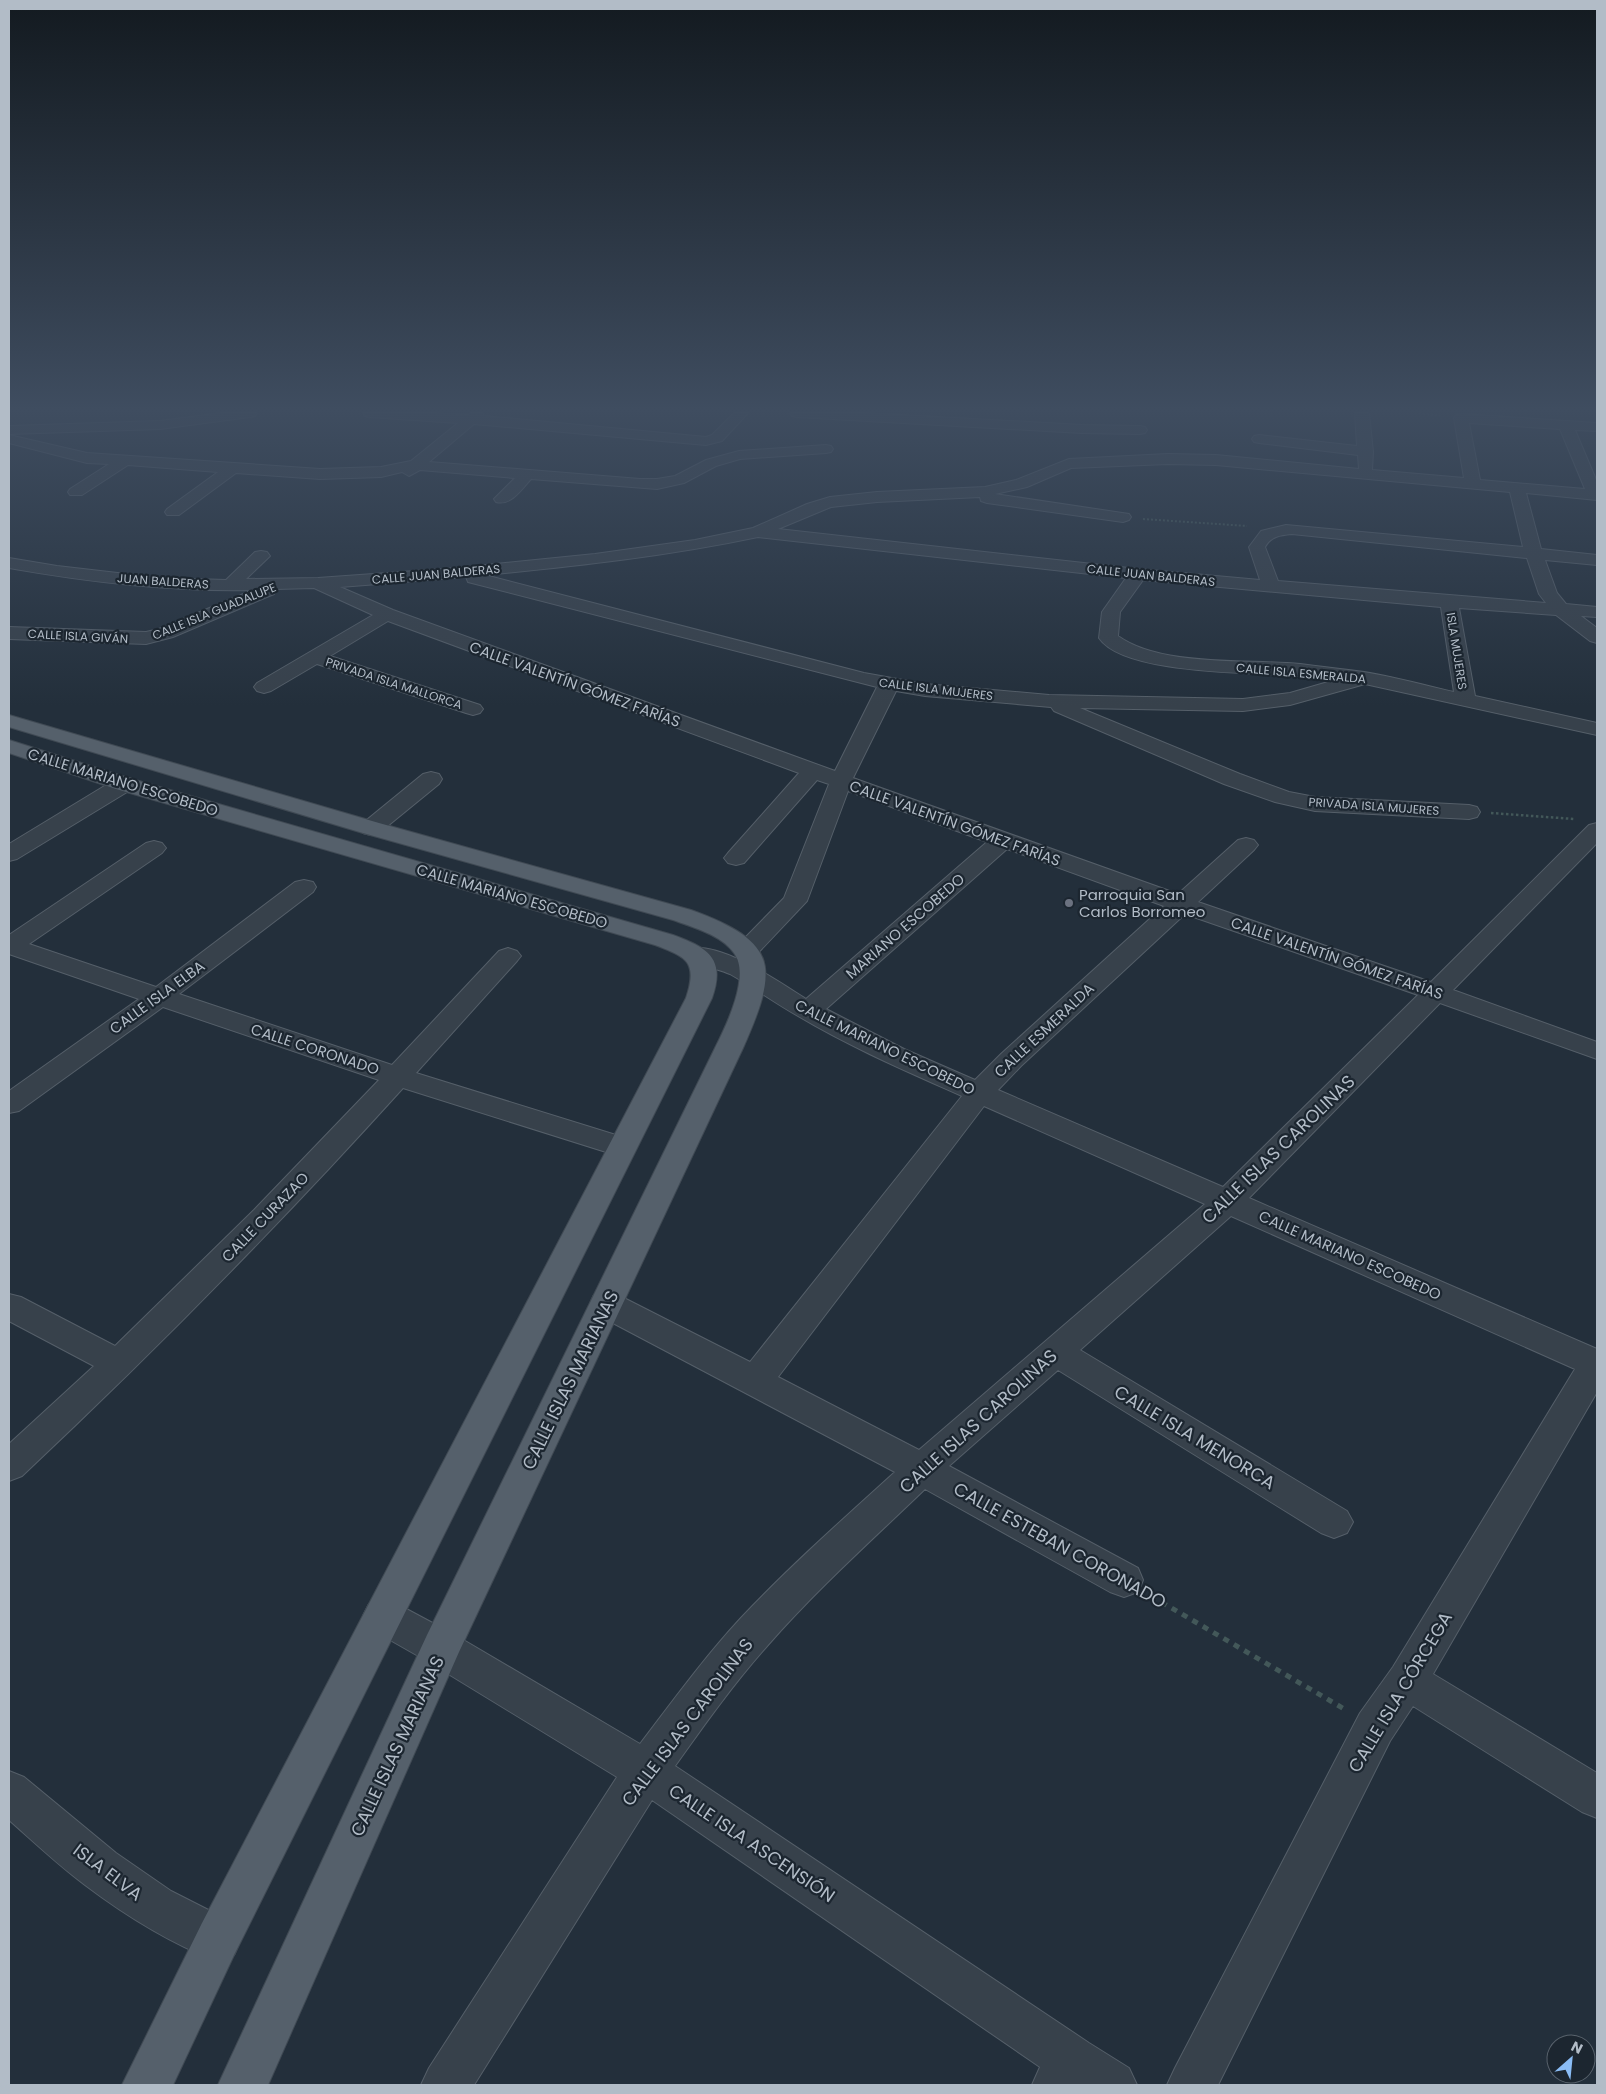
<svg xmlns="http://www.w3.org/2000/svg" width="1606" height="2094" font-family="Poppins,sans-serif">
<rect width="100%" height="100%" fill="#232f3b"/>
<g fill="none" stroke-linecap="round" stroke-linejoin="round">
<!-- minor casing -->
<g stroke="#555f69" stroke-width="2">
<g id="minor">
<path d="M222 413H257L255 416 250 417 160 429 9 434 10 426 160 421Z"/>
<path d="M363 413H433L468 415 470 413H483V416L706 437 712 435 734 413H748L722 441 706 445 474 424 429 462 640 479H657L675 476 706 460 739 451 826 445 831 446 833 449 831 452 826 453 740 459 716 466 684 483 657 489 531 479C522 489 511 506 496 502L494 499 515 478 420 470 409 476 402 472 381 477 320 479 236 473 179 515H167L165 512 167 509 218 472 128 465 82 495H70L68 492 70 489 109 464 87 463 9 443V435L87 453 320 469 381 467 411 461 458 423 370 417 365 416Z"/>
<path d="M790 413H864L1082 425 1140 426 1145 427 1147 430 1145 433 1140 434 1082 433 797 417 792 416Z"/>
<path d="M1355 413H1369L1373 452 1372 470 1464 478 1454 418 1456 415 1461 414 1597 423V431L1575 430 1597 482V500L1526 493 1541 549 1597 555V565L1545 560 1557 593 1566 604 1597 607V617L1581 616 1597 628V643L1590 641 1556 615 1459 608 1475 696 1597 723V735L1365 684 1290 705 1243 711 1080 708 1240 774 1289 792 1315 797 1469 805 1477 807 1480 812 1477 817 1469 819 1315 811 1275 802 1224 784 1054 711 1051 707 925 696 896 691 853 778 1178 894 1238 840 1246 838 1254 840 1258 845 1254 850 1198 902 1431 982 1589 825 1597 823V843L1453 990 1597 1042V1059L1440 1003 1249 1198 1597 1349V1392L1433 1674 1597 1773V1818L1582 1812 1413 1706 1390 1741 1218 2085H1167L1175 2068 1360 1713 1393 1667 1575 1369 1231 1216 1080 1350 1347 1511 1353 1522 1347 1533 1334 1538 1321 1533 1058 1370 949 1466 1138 1568 1143 1580 1138 1592 1124 1597 1110 1592 925 1489C872 1540 817 1589 768 1645 734 1683 705 1724 675 1766L1089 2043 1129 2068 1137 2085H1032L1040 2067 652 1800 474 2085H421L429 2068 617 1777 427 1661 369 1628 363 1616 369 1604 383 1599 397 1604 455 1635 640 1744C672 1702 704 1658 740 1619 789 1567 842 1520 895 1472L594 1313 590 1304 594 1295 606 1292 618 1295 750 1362 962 1096C906 1071 850 1047 798 1016 775 1003 753 987 730 974 717 968 689 964 682 954L686 949C720 940 777 981 806 999L987 842 848 791 807 901 756 955 747 958 738 955 734 950 738 945 784 898 829 784 817 780 744 863 736 865 728 863 724 858 728 853 799 773 388 621 330 656 480 705 483 709 480 713 473 715 466 713 317 664 271 691 264 693 257 691 254 687 257 683 373 615 314 588 276 589 274 594 173 637 146 644 9 639V627L146 632 159 629 253 590C171 592 89 582 9 568V558L57 566 161 578 226 580 255 552 261 551 267 552 270 556 246 579 318 578 457 568 595 554 695 540 753 528 807 504 830 497 877 492 985 487 1016 480 1069 459 1168 454 1216 455 1359 469 1358 455 1259 443 1254 442 1252 439 1254 436 1259 435 1357 446ZM1469 423 1560 429 1585 489 1480 480ZM1168 464 1216 465 1510 492 1523 547 1286 525 1261 531 1249 547 1260 580 1138 569 778 529 831 507 877 502 980 497 981 501 987 503 1123 522 1129 520 1131 517 1129 514 995 494 1027 487 1071 468ZM1292 534 1527 558 1539 594 1546 603 1278 581 1265 547C1271 536 1281 535 1292 534ZM758 537 1126 578 1102 612 1099 638C1124 675 1254 672 1297 676 1310 677 1323 679 1335 680L1290 693 1243 699 1049 695 925 684 864 673 485 575C577 566 668 556 758 537ZM466 577 468 582 877 687 835 771 393 610 340 587ZM1143 580 1441 607 1454 692C1424 685 1394 677 1364 672 1343 669 1321 667 1300 664 1248 659 1161 667 1118 636L1120 612ZM1007 849 1164 906 1001 1054 975 1080 904 1049 826 1009ZM1185 914 1418 995 1223 1187 998 1090 1021 1066ZM984 1106 1205 1204 919 1450 778 1377Z"/>
<path d="M431 772 439 774 442 779 439 784 379 833 371 835 363 833 360 828 363 823 423 774Z"/>
<path d="M124 777 132 779 135 784 132 789 17 859 9 861V844L116 779Z"/>
<path d="M154 841 162 843 166 848 162 853 29 944 156 987 295 882 304 880 313 882 316 887 313 892 179 994 392 1065 499 951 508 948 517 951 521 956 517 961 416 1073 632 1140 637 1147 632 1154 622 1157 403 1088C281 1223 154 1352 22 1476L9 1481V1444L94 1366 9 1321V1294L21 1297 115 1346 254 1210 379 1080 163 1007 19 1111 9 1113V1091L139 999 9 954V935L146 843Z"/>
<path d="M9 1771 24 1777 116 1853 171 1891 234 1923 241 1939 234 1955 218 1962C170 1943 126 1916 85 1885 58 1865 34 1842 9 1820Z"/>
</g>
</g>
<!-- major casing -->
<g stroke="#404a54" stroke-width="2">
<g id="major">
<path d="M9 715 379 823 691 910C779 942 779 967 743 1048L459 1652 268 2085H218L427 1635 715 1048C726 1026 751 976 734 953 722 935 692 927 673 920L363 833 9 727Z"/>
<path d="M9 740 132 779 673 935C708 948 726 958 712 998L234 1955 173 2085H122L202 1923 686 998C698 962 687 957 655 945L116 789 9 753Z"/>
</g>
</g>
<!-- path-far2 -->
<g stroke="#435859" stroke-width="2" stroke-dasharray="2 2" stroke-linecap="butt">
<path d="M1419 413 1440 416"/>
<path d="M1143 519 1247 526"/>
</g>
<!-- path-far1 -->
<path stroke="#435859" stroke-width="2.5" stroke-dasharray="2.5 2.5" stroke-linecap="butt" d="M1491 813 1574 819"/>
<!-- path -->
<path stroke="#435859" stroke-width="5" stroke-dasharray="6 6" stroke-linecap="butt" d="M1151 1596 1346 1710"/>
<!-- minor -->
<use href="#minor" fill="#37414b" fill-rule="evenodd"/>
<!-- major -->
<use href="#major" fill="#55606b" fill-rule="evenodd"/>
</g>
<!-- sky -->
<linearGradient id="sky" x2="0" y2="1"><stop stop-color="#131a20"/><stop offset="0.58" stop-color="#3f4d60"/><stop offset="1" stop-color="#3f4d60" stop-opacity="0"/></linearGradient>
<rect width="1606" height="706" fill="url(#sky)"/>
<!-- markers -->
<circle fill="#6b7280" stroke="#1c2630" stroke-width="2" cx="1069" cy="903" r="5"/>
<g text-anchor="middle" dominant-baseline="central" stroke-width="4.5" stroke-linejoin="round" paint-order="stroke">
<!-- far-street labels -->
<g font-size="12" fill="#b2bcc7" stroke="#1c2630">
<text transform="translate(436 574) rotate(-5)">CALLE JUAN BALDERAS</text>
<text transform="translate(1151 575) rotate(6)">CALLE JUAN BALDERAS</text>
<text transform="translate(163 581) rotate(4)">JUAN BALDERAS</text>
<text transform="translate(214 611) rotate(-22)">CALLE ISLA GUADALUPE</text>
<text transform="translate(78 636) rotate(3)">CALLE ISLA GIVÁN</text>
<text transform="translate(1457 651) rotate(81)">ISLA MUJERES</text>
<text transform="translate(1301 673) rotate(5)">CALLE ISLA ESMERALDA</text>
<text transform="translate(394 683) rotate(18)">PRIVADA ISLA MALLORCA</text>
<text transform="translate(936 689) rotate(7)">CALLE ISLA MUJERES</text>
<text transform="translate(1374 806) rotate(4)">PRIVADA ISLA MUJERES</text>
</g>
<!-- street labels -->
<g font-size="15" fill="#b2bcc7" stroke="#1c2630">
<text transform="translate(575 684) rotate(20)">CALLE VALENTÍN GÓMEZ FARÍAS</text>
<text transform="translate(123 782) rotate(17)">CALLE MARIANO ESCOBEDO</text>
<text transform="translate(955 823) rotate(20)">CALLE VALENTÍN GÓMEZ FARÍAS</text>
<text transform="translate(512 896) rotate(16)">CALLE MARIANO ESCOBEDO</text>
<text transform="translate(905 926) rotate(-41)">MARIANO ESCOBEDO</text>
<text transform="translate(1337 958) rotate(19)">CALLE VALENTÍN GÓMEZ FARÍAS</text>
<text transform="translate(157 997) rotate(-36)">CALLE ISLA ELBA</text>
<text transform="translate(1044 1030) rotate(-43)">CALLE ESMERALDA</text>
<text transform="translate(885 1047) rotate(26)">CALLE MARIANO ESCOBEDO</text>
<text transform="translate(315 1049) rotate(18)">CALLE CORONADO</text>
<text transform="translate(265 1217) rotate(-46)">CALLE CURAZAO</text>
<text transform="translate(1350 1255) rotate(24)">CALLE MARIANO ESCOBEDO</text>
</g>
<!-- poi labels -->
<g font-size="15" fill="#b2bcc7" stroke="#1c2630" text-anchor="start">
<text x="1079" y="894">Parroquia San<tspan x="1079" dy="17">Carlos Borromeo</tspan></text>
</g>
<!-- near-street labels -->
<g font-size="18" fill="#b2bcc7" stroke="#1c2630">
<text transform="translate(1278 1149) rotate(-44)">CALLE ISLAS CAROLINAS</text>
<text transform="translate(570 1380) rotate(-64)">CALLE ISLAS MARIANAS</text>
<text transform="translate(978 1421) rotate(-42)">CALLE ISLAS CAROLINAS</text>
<text transform="translate(1195 1437) rotate(31)">CALLE ISLA MENORCA</text>
<text transform="translate(1060 1545) rotate(29)">CALLE ESTEBAN CORONADO</text>
<text transform="translate(1400 1692) rotate(-59)">CALLE ISLA CÓRCEGA</text>
<text transform="translate(687 1722) rotate(-53)">CALLE ISLAS CAROLINAS</text>
<text transform="translate(397 1746) rotate(-65)">CALLE ISLAS MARIANAS</text>
<text transform="translate(752 1843) rotate(34)">CALLE ISLA ASCENSIÓN</text>
<text transform="translate(108 1872) rotate(37)">ISLA ELVA</text>
</g>
</g>
<!-- border -->
<rect width="1606" height="2094" fill="none" stroke="#b2bcc7" stroke-width="20"/>
<!-- north arrow -->
<g transform="translate(1571 2059) rotate(27)"><circle r="24" fill="#1c2630" stroke="#58626c"/>
<path d="M0-4L9 19L0 12L-9 19Z" fill="#8abcf5"/>
<text y="-8" font-size="14" font-weight="bold" text-anchor="middle" fill="#b2bcc7">N</text>
</g>
</svg>
